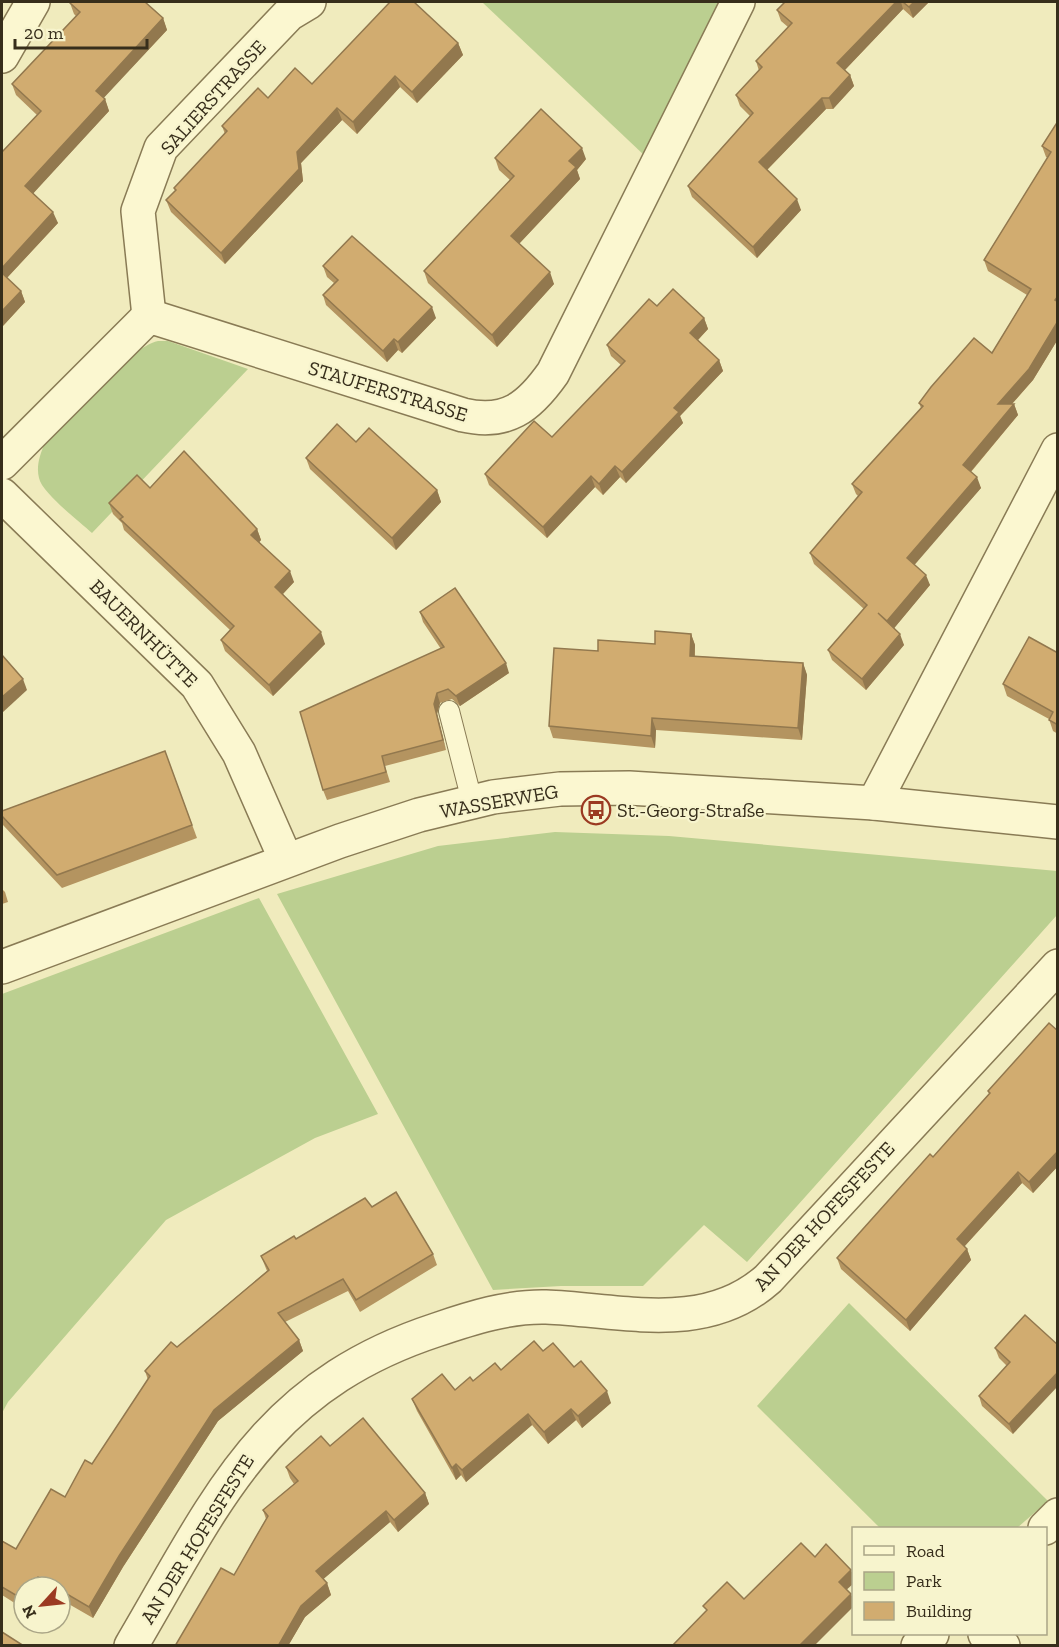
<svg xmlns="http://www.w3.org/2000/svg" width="1059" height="1647" font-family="'Zilla Slab',serif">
<rect width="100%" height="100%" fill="#f0ebbd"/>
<!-- green -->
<g fill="#bbcf90">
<path d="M482 2H724L645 156Z"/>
<path d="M158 341H168L248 369 92 533C79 521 42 493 39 478 36 466 40 455 44 445 69 420 127 348 158 341Z"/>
<path d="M555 832 669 836 1057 871V915L747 1262 704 1225 643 1286H561L493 1290 277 894 438 846Z"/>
<path d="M259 898 378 1114 315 1138 166 1220 8 1402 2 1413V994Z"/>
<path d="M849 1303 1048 1501 1017 1528H880L757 1406Z"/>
</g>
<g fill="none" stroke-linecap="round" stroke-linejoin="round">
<!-- service casing -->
<g stroke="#897b55" stroke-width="22">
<path id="service" d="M449 711 472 801"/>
</g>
<!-- minor casing -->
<g stroke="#897b55" stroke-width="36">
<g id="minor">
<path d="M2 56 33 2"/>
<path d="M149 316 138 211 161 148 289 14 309 2"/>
<path d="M2 463 149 316 463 415C507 425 529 407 553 373L738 2"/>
<path d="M2 495 197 685 239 753 286 860"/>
<path d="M874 803 1058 450"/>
<path d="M2 967 340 841 419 815 493 797 560 789 629 788 874 803 1058 822"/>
<path d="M1045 1528 1058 1515"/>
<path d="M985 1634 1003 1646"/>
<path d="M131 1646C217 1500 263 1387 436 1330 471 1318 509 1306 546 1307 622 1310 705 1335 768 1279L1058 966"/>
<path d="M918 1646 932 1634"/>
</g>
</g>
<!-- service -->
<use href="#service" stroke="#fbf7d0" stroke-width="20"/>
<!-- minor -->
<use href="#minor" stroke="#fbf7d0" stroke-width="33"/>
</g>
<!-- wall -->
<g fill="#b49460">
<path d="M785 2H929L913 18 903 9 845 70 850 75 854 86 833 109H826L767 170 801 210 757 258 692 197 688 186 750 116 740 106 736 95 759 71 756 61 788 27 781 21 777 10Z"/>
<path d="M70 3 163 18 167 30 103 98 105 99 109 111 33 193 58 223 7 278 21 291 25 302 2 327V152L37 115 16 95 12 84 76 16 74 14Z"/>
<path d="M458 43 463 55 417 103 400 87 357 134 342 120 301 163 303 181 225 264 171 212 166 200 175 191 174 188 225 134 222 126 268 98Z"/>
<path d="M1058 121V339L1033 380 1012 404H1014L1018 415 971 472 981 488 914 564 930 585 894 628 904 645 866 690 832 660 828 650 864 609 814 564 810 553 858 496 856 494 852 484 921 408 919 403 992 353 1027 295 988 271 984 260 1048 158 1046 157 1042 146Z"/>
<path d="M495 158 586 159 577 170 580 179 519 244 554 284 497 347 428 283 424 271 510 180 499 170Z"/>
<path d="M323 266 436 318 402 353 398 350 387 362 326 305 323 295 334 283 327 277Z"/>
<path d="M657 306 704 318 708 329 698 340 719 360 723 371 680 416 683 423 626 483 620 477 603 495 595 487 547 538 489 485 485 474 552 437 621 365 611 356 607 345Z"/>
<path d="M356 442 437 490 441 502 396 550 310 469 306 458Z"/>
<path d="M150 488 257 529 261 540 259 542 294 582 283 594 325 644 273 696 225 651 221 640 230 630 124 530 122 523 113 514 109 503Z"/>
<path d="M420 612 509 673 460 706 452 699 440 703 437 714 446 750 385 766 390 782 327 800 323 790 441 649 423 622Z"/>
<path d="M691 634 695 645V656L803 663 807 675 802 740 656 730 655 748 553 738 549 726 598 651 655 644Z"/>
<path d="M1058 653V734L1053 731 1049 719 1007 696 1003 684Z"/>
<path d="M165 751 197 838 62 888 3 825 2 821V811Z"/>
<path d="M2 889 5 892 8 902 2 904Z"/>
<path d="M1058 1031V1166L1033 1193 1022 1183 964 1247 967 1249 971 1260 910 1331 841 1269 837 1258 933 1157 989 1094 988 1091Z"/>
<path d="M372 1207 433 1254 437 1265 360 1312 348 1291 285 1322 299 1340 303 1351 218 1421 123 1567 93 1618 60 1599V1587H24V1609L2 1595V1541L16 1549 65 1497 92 1464 148 1380 145 1371 177 1347 267 1271 261 1256 296 1239Z"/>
<path d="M1025 1315 1013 1434 982 1406 979 1396 1007 1366 999 1358 995 1348Z"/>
<path d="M543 1351 574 1367 611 1403 582 1428 576 1420 548 1444 532 1425 466 1482 461 1475 456 1480 417 1411 412 1399 455 1390Z"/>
<path d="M330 1446 425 1493 429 1504 398 1532 390 1522 323 1579 327 1583 331 1595 305 1617 288 1646H175L234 1575 266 1519 263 1510 294 1484 290 1478 286 1467Z"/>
</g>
<!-- shaded-wall -->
<g fill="#92784e">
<path d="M896 2H901L903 9 841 74 837 63Z"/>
<path d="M914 2H929L913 18 909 7Z"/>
<path d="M163 18 167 30 100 102 96 91Z"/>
<path d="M458 43 463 55 417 103 412 92Z"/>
<path d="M850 75 854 86 833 109 829 98Z"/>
<path d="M395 76 400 87 357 134 353 122Z"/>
<path d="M822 98 826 109 763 174 759 162Z"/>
<path d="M105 99 109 111 30 197 25 186Z"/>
<path d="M337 108 342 120 301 163 303 181 225 264 221 253 297 152Z"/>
<path d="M582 148 586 159 577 170 580 179 515 248 511 236 569 161Z"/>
<path d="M797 199 801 210 757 258 753 247Z"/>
<path d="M53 212 58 223 3 282 2 278V268Z"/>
<path d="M550 272 554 284 497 347 492 335Z"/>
<path d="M21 291 25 302 2 327V311Z"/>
<path d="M432 307 436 318 402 353 398 342Z"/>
<path d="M704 318 708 329 694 344 690 333Z"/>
<path d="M1058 321V339L1033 380 1002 415 998 404Z"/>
<path d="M394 339 398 350 387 362 383 351Z"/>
<path d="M719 360 723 371 680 416 683 423 626 483 622 472 674 408Z"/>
<path d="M1014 404 1018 415 967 476 963 465Z"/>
<path d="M615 466 620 477 603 495 599 484Z"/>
<path d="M591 476 595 487 547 538 543 527Z"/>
<path d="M977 477 981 488 911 569 907 558Z"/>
<path d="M437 490 441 502 396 550 392 538Z"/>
<path d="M257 529 261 540 256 546 251 535Z"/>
<path d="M290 571 294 582 279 598 275 587Z"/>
<path d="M926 575 930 585 891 632 887 621Z"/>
<path d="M321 632 325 644 273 696 269 685Z"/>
<path d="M691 634 695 645 694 667 690 656Z"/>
<path d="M900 634 904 645 866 690 862 679Z"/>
<path d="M506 663 509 673 460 706 456 696Z"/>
<path d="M803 663 807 675 802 740 798 728Z"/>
<path d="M23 679 27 690 2 713V697Z"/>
<path d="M437 693 440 703 437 714 446 750 443 740 434 704Z"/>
<path d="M652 718 656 730 655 748 651 736Z"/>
<path d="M1058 1151V1166L1033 1193 1029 1182Z"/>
<path d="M1018 1172 1022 1183 961 1250 957 1239Z"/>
<path d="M967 1249 971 1260 910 1331 906 1320Z"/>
<path d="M299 1340 303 1351 218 1421 123 1567 93 1618 89 1607 119 1556 214 1410Z"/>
<path d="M1058 1372V1386L1013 1434 1009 1424Z"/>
<path d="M607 1391 611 1403 582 1428 578 1416Z"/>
<path d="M571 1409 576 1420 548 1444 544 1432Z"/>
<path d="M528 1414 532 1425 466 1482 462 1470Z"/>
<path d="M456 1464 461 1475 456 1480 452 1468Z"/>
<path d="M425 1493 429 1504 398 1532 394 1520Z"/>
<path d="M386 1511 390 1522 320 1582 316 1571Z"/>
<path d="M851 1570 854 1577V1583L843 1593 839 1582Z"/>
<path d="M38 1577 41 1587H32Z"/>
<path d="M327 1583 331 1595 305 1617 288 1646H278L301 1606Z"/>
<path d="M851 1594 854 1601V1606L814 1646H799Z"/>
</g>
<!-- building -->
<g fill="#d1ac70" stroke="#92784e" stroke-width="1.5">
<path d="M71 2H145L163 18 96 91 105 99 25 186 53 212 2 268V152L41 111 12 84 80 12 70 3Z"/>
<path d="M390 2H414L458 43 412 92 395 76 353 122 337 108 297 152 299 169 221 253 166 200 176 190 174 188 227 131 222 126 258 88 268 98 295 68 312 84Z"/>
<path d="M785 2H896L837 63 850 75 829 98H822L759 162 797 199 753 247 688 186 753 113 736 95 762 67 756 61 792 23 777 10Z"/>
<path d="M903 2H914L909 7Z"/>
<path d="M541 109 582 148 569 161 576 167 511 236 550 272 492 335 424 271 514 176 495 158Z"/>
<path d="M1058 121V296L1055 300 1058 302V321L1029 369 998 404H1014L963 465 977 477 907 558 926 575 887 621 878 613 900 634 862 679 828 650 867 605 810 553 862 492 852 484 923 406 919 403 931 387 974 338 992 353 1031 289 984 260 1051 152 1042 146Z"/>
<path d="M352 236 432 307 398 342 394 339 383 351 323 295 338 280 323 266Z"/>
<path d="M2 273 21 291 2 311Z"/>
<path d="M673 289 704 318 690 333 719 360 674 408 679 412 622 472 615 466 599 484 591 476 543 527 485 474 534 421 552 437 625 361 607 345 649 299 657 306Z"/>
<path d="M337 424 356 442 369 428 437 490 392 538 306 458Z"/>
<path d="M184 451 257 529 251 535 290 571 275 587 321 632 269 685 221 640 234 626 120 519 123 517 109 503 137 475 150 488Z"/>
<path d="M455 588 506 663 456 696 448 689 437 693 434 704 443 740 382 756 386 772 323 790 300 712 444 647 420 612Z"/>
<path d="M655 631 691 634 690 656 803 663 798 728 652 718 651 736 549 726 554 648 598 651V640L655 644Z"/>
<path d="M1029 637 1058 653V725L1049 720 1053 712 1003 684Z"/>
<path d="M2 655 23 679 2 697Z"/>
<path d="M165 751 192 825 57 875 2 816V811Z"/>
<path d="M1049 1023 1058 1031V1151L1029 1182 1018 1172 957 1239 967 1249 906 1320 837 1258 930 1154 933 1157 990 1093 988 1091Z"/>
<path d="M396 1192 433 1254 356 1300 343 1279 278 1313 299 1340 214 1410 119 1556 89 1607 60 1590V1587H54L38 1577 32 1587H24V1600L2 1587V1541L16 1549 51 1489 65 1497 85 1460 92 1464 150 1376 145 1371 171 1342 177 1347 269 1270 261 1256 294 1236 296 1239 365 1198 372 1207Z"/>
<path d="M1025 1315 1058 1345V1372L1009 1424 979 1396 1010 1362 995 1348Z"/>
<path d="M534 1341 543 1351 553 1343 574 1367 581 1361 607 1391 578 1416 571 1409 544 1432 528 1414 462 1470 456 1464 452 1468 412 1399 442 1374 455 1390 470 1377 473 1381 495 1363 501 1370Z"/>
<path d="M363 1418 425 1493 394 1520 386 1511 316 1571 327 1583 301 1606 278 1646H175L221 1568 234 1575 268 1516 263 1510 298 1481 286 1467 321 1436 330 1446Z"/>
<path d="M801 1543 815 1557 826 1544 851 1570 839 1582 851 1594 799 1646H672L707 1610 703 1606 727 1582 744 1599Z"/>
<path d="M2 1632 24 1646H2Z"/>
</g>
<!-- icons -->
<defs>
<g id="bus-ring" transform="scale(1.5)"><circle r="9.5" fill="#f7f4cd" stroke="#9b3a22" stroke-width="1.5"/><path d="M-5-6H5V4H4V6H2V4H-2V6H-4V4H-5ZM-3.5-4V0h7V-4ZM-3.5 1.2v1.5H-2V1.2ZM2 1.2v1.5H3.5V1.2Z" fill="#9b3a22"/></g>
</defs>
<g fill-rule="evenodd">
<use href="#bus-ring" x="596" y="810"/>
</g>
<g text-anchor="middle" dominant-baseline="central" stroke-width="4.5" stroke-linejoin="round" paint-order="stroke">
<!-- street labels -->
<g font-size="20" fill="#372e1b" stroke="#f7f4cd">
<text transform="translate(213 97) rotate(-48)">SALIERSTRASSE</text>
<text transform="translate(388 391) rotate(17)">STAUFERSTRASSE</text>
<text transform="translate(144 633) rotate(45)">BAUERNHÜTTE</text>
<text transform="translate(499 801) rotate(-10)">WASSERWEG</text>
<text transform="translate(824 1216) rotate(-47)">AN DER HOFESFESTE</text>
<text transform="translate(197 1539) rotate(-58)">AN DER HOFESFESTE</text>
</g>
<!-- poi labels -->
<g font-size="20" fill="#372e1b" stroke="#f7f4cd" text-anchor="start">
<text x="617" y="810">St.-Georg-Straße</text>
</g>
</g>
<!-- border -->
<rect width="1059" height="1647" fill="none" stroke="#372e1b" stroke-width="6"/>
<!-- legend -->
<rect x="852" y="1527" width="195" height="108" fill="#f7f4cd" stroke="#aaa586" stroke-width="1.5"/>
<rect x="864" y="1546" width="30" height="9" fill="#fbf7d0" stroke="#aaa586" stroke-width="1.5"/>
<text x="906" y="1557" font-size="18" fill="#372e1b">Road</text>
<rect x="864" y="1572" width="30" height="18" fill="#bbcf90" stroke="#aaa586" stroke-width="1.5"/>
<text x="906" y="1587" font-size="18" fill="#372e1b">Park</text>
<rect x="864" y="1602" width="30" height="18" fill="#d1ac70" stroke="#aaa586" stroke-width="1.5"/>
<text x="906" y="1617" font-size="18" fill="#372e1b">Building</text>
<!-- north arrow -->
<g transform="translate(42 1605) rotate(243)"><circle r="28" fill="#f7f4cd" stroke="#aaa586" stroke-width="1.5"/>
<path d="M0-4.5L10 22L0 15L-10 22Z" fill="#9b3a22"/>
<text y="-9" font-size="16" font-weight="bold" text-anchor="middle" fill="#372e1b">N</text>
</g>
<!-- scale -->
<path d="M15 39v9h132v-9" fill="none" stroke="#372e1b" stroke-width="3"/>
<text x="24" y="39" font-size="18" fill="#372e1b" stroke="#f7f4cd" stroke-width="4.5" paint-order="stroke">20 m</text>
</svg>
